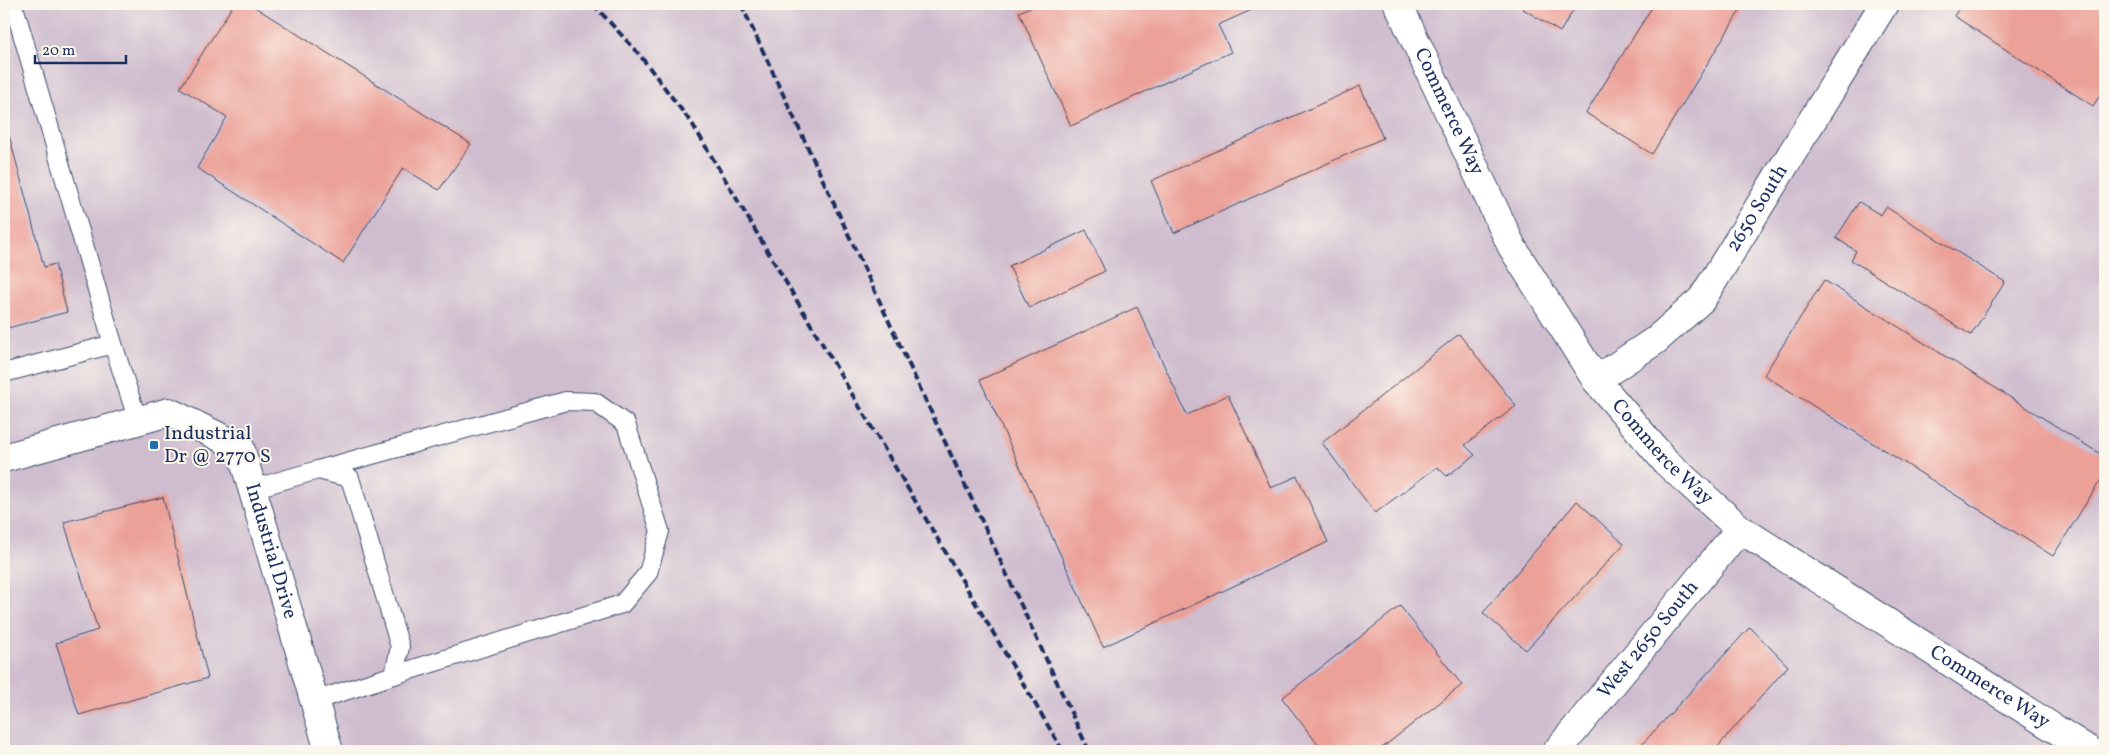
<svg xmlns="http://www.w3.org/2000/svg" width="2109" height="755" font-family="Vollkorn,serif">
<rect width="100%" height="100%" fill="#fbf7ec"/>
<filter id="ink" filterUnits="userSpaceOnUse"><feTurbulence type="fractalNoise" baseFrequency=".02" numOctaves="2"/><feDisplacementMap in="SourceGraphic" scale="10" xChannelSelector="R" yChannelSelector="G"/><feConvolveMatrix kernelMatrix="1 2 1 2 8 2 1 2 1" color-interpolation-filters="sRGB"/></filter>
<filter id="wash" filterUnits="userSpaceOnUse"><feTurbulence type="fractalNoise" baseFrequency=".0096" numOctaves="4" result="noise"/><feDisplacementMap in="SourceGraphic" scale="20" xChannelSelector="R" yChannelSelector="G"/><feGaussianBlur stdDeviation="1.12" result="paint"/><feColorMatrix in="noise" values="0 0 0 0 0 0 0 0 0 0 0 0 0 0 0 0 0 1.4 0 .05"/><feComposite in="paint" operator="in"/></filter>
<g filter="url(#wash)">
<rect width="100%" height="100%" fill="#ecdfbe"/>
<!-- industrial -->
<rect fill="#cfbdcf" x="4" y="4" width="2101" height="747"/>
<g id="blocks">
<!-- building -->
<g fill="#eba098">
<path d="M234 4H250L471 144 439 190 403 168 343 263 197 168 227 117 180 88Z"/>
<path d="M1037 4H1265L1218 25 1231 52 1071 126 1019 12Z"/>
<path d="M1526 4H1577L1560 32 1523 9Z"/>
<path d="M1654 4H1744L1652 154 1586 113Z"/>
<path d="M1962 4H2105V87L2093 106 1954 16Z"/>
<path d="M1360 86 1383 138 1174 233 1151 181Z"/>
<path d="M9 135 44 267 55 264 67 312 4 329V136Z"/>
<path d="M1859 202 1881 215 1886 207 2005 282 1971 335 1851 260 1856 251 1836 238Z"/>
<path d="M1086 230 1105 271 1029 308 1009 266Z"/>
<path d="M1824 280 2105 457V473L2053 556 1764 375Z"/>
<path d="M1137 307 1187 415 1228 395 1271 488 1297 476 1328 542 1103 647 980 380Z"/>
<path d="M1459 334 1516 406 1465 445 1475 455 1447 476 1437 467 1375 513 1322 443Z"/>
<path d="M163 497 208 678 79 715 56 643 98 630 64 522Z"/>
<path d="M1577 501 1624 544 1526 650 1483 613Z"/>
<path d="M1400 606 1462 685 1378 751H1323L1282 698Z"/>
<path d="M1750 627 1788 666 1714 751H1636Z"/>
<path d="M1841 745 1852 751H1837Z"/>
</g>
</g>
</g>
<g filter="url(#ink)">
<use href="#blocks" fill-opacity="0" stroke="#3a496c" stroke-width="1"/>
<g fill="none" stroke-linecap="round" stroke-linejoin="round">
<!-- service casing -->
<g stroke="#3a496c" stroke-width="20">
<g id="service">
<path d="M16 13 113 344 138 421"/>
<path d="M4 373 113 344"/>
<path d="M318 470 566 401 595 402 626 424 660 531 648 573 622 604 394 675"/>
<path d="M252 489 318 470 350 478 400 647 394 675 314 701"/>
</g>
</g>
<!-- minor casing -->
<g stroke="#3a496c" stroke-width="30">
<g id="minor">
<path id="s1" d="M1398 4 1512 247 1596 380 1666 462 1740 529 2090 751"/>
<path id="s2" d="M1596 380 1656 340 1702 299 1884 4"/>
<path id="s3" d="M4 458 169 412 240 447 329 751"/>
<path id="s4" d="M1557 751 1740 529"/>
</g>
</g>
<!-- service -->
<use href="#service" stroke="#fff" stroke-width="18"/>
<!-- minor -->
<use href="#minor" stroke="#fff" stroke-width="28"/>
<!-- rail -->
<g stroke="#1b2f5e" stroke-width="4" stroke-dasharray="8 4" stroke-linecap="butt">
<path d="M593 4 639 54 693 125 1063 751"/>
<path d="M741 4 1089 751"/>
</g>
</g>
</g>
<!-- markers -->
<rect fill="#1f6fb2" stroke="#fbf7ec" stroke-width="2" x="149" y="440" width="10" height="10" rx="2.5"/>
<g text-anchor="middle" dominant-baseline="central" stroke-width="4" stroke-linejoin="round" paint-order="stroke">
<!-- street labels -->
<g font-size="20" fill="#1b2f5e" stroke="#fbf7ec">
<text stroke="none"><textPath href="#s1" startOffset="119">Commerce Way</textPath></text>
<text stroke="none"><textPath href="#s2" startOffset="240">2650 South</textPath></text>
<text stroke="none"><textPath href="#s1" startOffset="524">Commerce Way</textPath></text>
<text stroke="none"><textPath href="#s3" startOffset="359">Industrial Drive</textPath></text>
<text stroke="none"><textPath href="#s4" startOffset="144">West 2650 South</textPath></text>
<text stroke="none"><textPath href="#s1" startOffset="929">Commerce Way</textPath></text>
</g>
<!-- poi labels -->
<g font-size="20" fill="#1b2f5e" stroke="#fbf7ec" text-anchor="start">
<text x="164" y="434">Industrial<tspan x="164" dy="23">Dr @ 2770 S</tspan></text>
</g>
</g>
<!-- margin -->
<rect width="2109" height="755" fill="none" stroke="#fbf7ec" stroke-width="20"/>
<!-- scale -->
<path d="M35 55v8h91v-8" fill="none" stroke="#1b2f5e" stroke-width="2.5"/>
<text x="42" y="55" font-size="15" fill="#1b2f5e" stroke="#fbf7ec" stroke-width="4" paint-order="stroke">20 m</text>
</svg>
